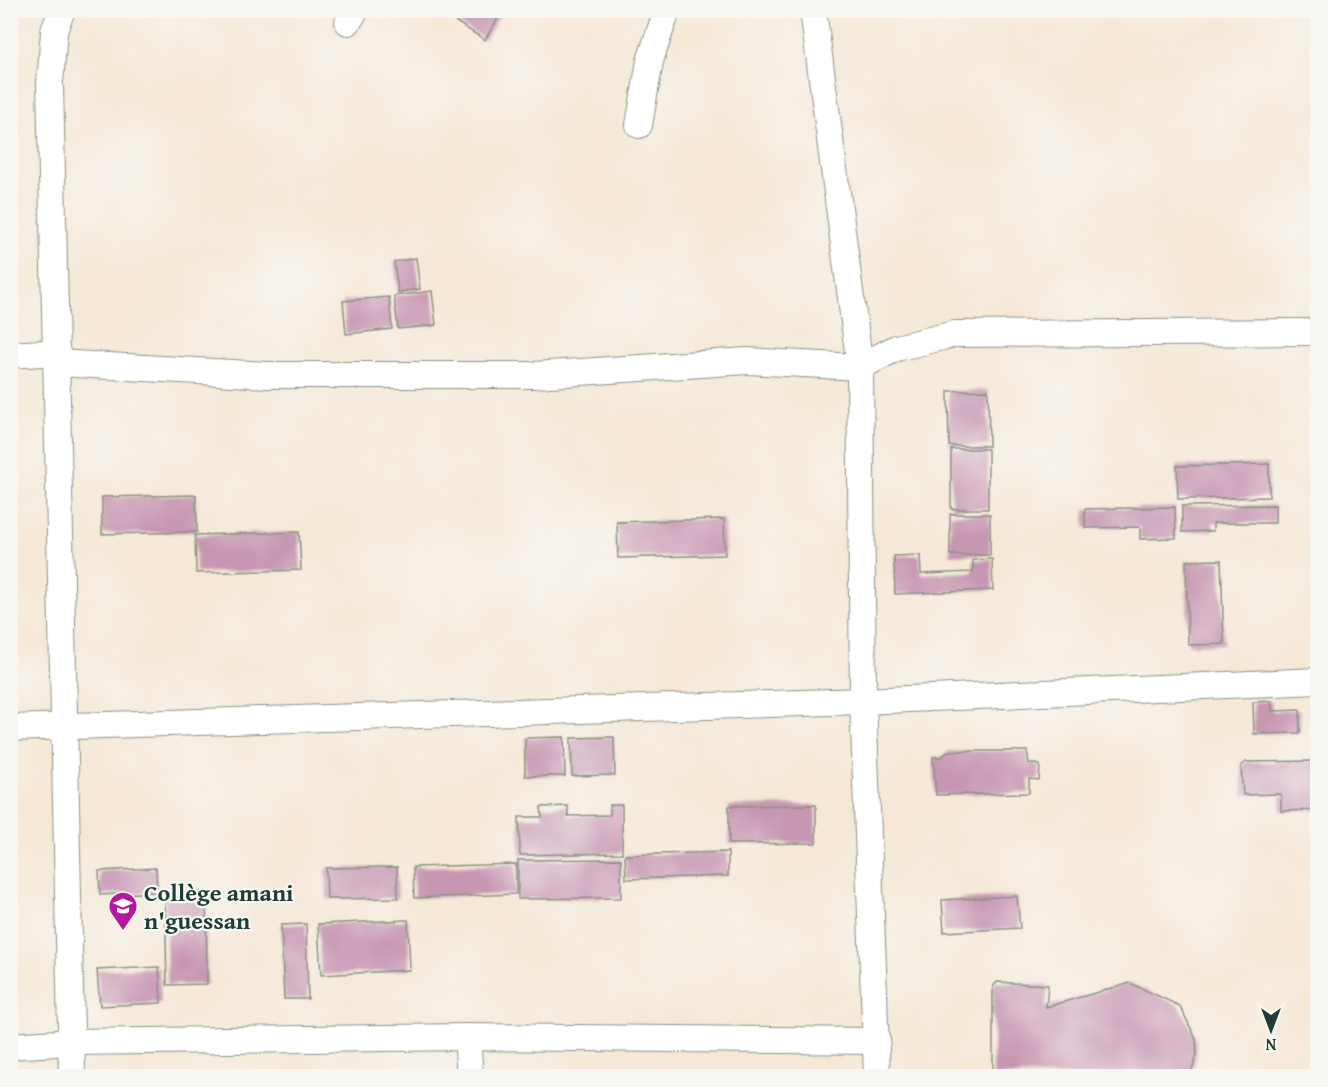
<svg xmlns="http://www.w3.org/2000/svg" width="1328" height="1087" font-family="'Gentium Book Plus',serif">
<rect width="100%" height="100%" fill="#f6f6f2"/>
<filter id="ink" filterUnits="userSpaceOnUse"><feTurbulence type="fractalNoise" baseFrequency=".0167" numOctaves="2"/><feDisplacementMap in="SourceGraphic" scale="12" xChannelSelector="R" yChannelSelector="G"/><feConvolveMatrix kernelMatrix="1 2 1 2 8 2 1 2 1" color-interpolation-filters="sRGB"/></filter>
<filter id="wash" filterUnits="userSpaceOnUse"><feTurbulence type="fractalNoise" baseFrequency=".008" numOctaves="4" result="noise"/><feDisplacementMap in="SourceGraphic" scale="24" xChannelSelector="R" yChannelSelector="G"/><feGaussianBlur stdDeviation="1.35" result="paint"/><feColorMatrix in="noise" values="0 0 0 0 0 0 0 0 0 0 0 0 0 0 0 0 0 1.4 0 .05"/><feComposite in="paint" operator="in"/></filter>
<g filter="url(#wash)">
<rect width="100%" height="100%" fill="#f5e8d7"/>
<g id="blocks">
<!-- building -->
<g fill="#c797b2">
<path d="M422 10H437L433 17Z"/>
<path d="M459 10H503L485 40 453 20Z"/>
<path d="M416 258 420 289 398 292 394 262Z"/>
<path d="M432 291 436 325 398 329 394 296Z"/>
<path d="M389 297 392 329 346 334 343 301Z"/>
<path d="M988 390 989 446H949L948 391Z"/>
<rect x="951" y="449" width="37" height="60"/>
<path d="M1269 464V497L1178 499 1177 466Z"/>
<path d="M196 495 197 532 102 534V497Z"/>
<path d="M1275 505V523H1213V531L1182 532V506Z"/>
<path d="M1175 507 1176 538 1140 539V527L1085 528V509Z"/>
<rect x="950" y="514" width="40" height="41"/>
<path d="M724 519 725 555 618 558 617 522Z"/>
<path d="M299 532 301 570 196 573 195 535Z"/>
<path d="M920 555 921 574 973 572V560L992 559 993 590 895 594 894 556Z"/>
<path d="M1221 560 1224 644 1188 645 1186 561Z"/>
<path d="M1271 701 1272 711 1300 710V733L1254 734 1253 702Z"/>
<path d="M564 737 565 776H525V738Z"/>
<path d="M614 737 615 775 572 776 571 738Z"/>
<path d="M949 751H1027L1029 763 1040 765 1039 780 1029 779V793L936 795 933 757H941Z"/>
<path d="M1318 761V810L1281 811V794L1243 795 1241 766 1246 762Z"/>
<path d="M610 805H622V853L520 855 519 817H542L541 807 568 806V816L610 815Z"/>
<path d="M816 805V843L729 844V806Z"/>
<path d="M728 852V876L626 879 625 855Z"/>
<path d="M621 859V898L518 899V860Z"/>
<path d="M516 864V894L414 898 413 867Z"/>
<path d="M397 867 398 898 327 899 326 868Z"/>
<path d="M156 868 157 892 100 895 99 871Z"/>
<path d="M206 892 207 984 167 985 165 893Z"/>
<path d="M1017 896 1020 928 944 932 942 900Z"/>
<path d="M408 920 410 970 321 975 318 924Z"/>
<path d="M306 924 308 999H284L281 925Z"/>
<path d="M159 967 161 1003 100 1006 97 970Z"/>
<path d="M997 982 1048 985 1046 1007 1130 983 1180 1006 1196 1039 1197 1055 1190 1076H993V987Z"/>
</g>
</g>
</g>
<g filter="url(#ink)">
<use href="#blocks" fill-opacity="0" stroke="#8a9286" stroke-width="1.5"/>
<g fill="none" stroke-linecap="round" stroke-linejoin="round">
<!-- street casing -->
<g stroke="#8a9286" stroke-width="28">
<g id="street">
<path d="M62 10 54 31 50 83 72 1076"/>
<path d="M813 10 860 367 863 701 877 1076"/>
<path d="M348 22 356 10"/>
<path d="M639 125 650 61 667 10"/>
<path d="M10 355 57 352"/>
<path d="M57 363 268 375H534L747 361 860 367 896 348 955 334 1318 332"/>
<path d="M10 728 863 701 1318 681"/>
<path d="M467 1037 470 1076"/>
<path d="M10 1046 71 1042 467 1037 877 1041"/>
</g>
</g>
<!-- street -->
<use href="#street" stroke="#fff" stroke-width="26"/>
</g>
</g>
<!-- icons -->
<defs>
<g id="school-pin" transform="scale(1.5)"><path d="M0 17L-7.5 6A9.5 9.5 0 1 1 7.5 6Z" fill="#b5179e" stroke="#f6f6f2"/><path d="M0-5L7-2L0 1L-7-2ZM-4 1L0 2.5L4 1V4Q0 6-4 4Z" fill="#fff"/></g>
</defs>
<g fill-rule="evenodd">
<use href="#school-pin" x="123" y="906"/>
</g>
<g text-anchor="middle" dominant-baseline="central" stroke-width="4.5" stroke-linejoin="round" paint-order="stroke">
<!-- poi labels -->
<g font-size="24" font-weight="bold" fill="#1f3d34" stroke="#f6f6f2" text-anchor="start">
<text x="144" y="892">Collège amani<tspan x="144" dy="28">n'guessan</tspan></text>
</g>
</g>
<!-- margin -->
<rect width="1328" height="1087" fill="none" stroke="#f6f6f2" stroke-width="36"/>
<!-- north arrow -->
<g transform="translate(1271 1030) rotate(180)" stroke="#f6f6f2" stroke-width="4.5" paint-order="stroke">
<path d="M0-4.5L10 22L0 15L-10 22Z" fill="#1f3d34"/>
<text y="-9" font-size="16" font-weight="bold" text-anchor="middle" fill="#1f3d34">N</text>
</g>
</svg>
